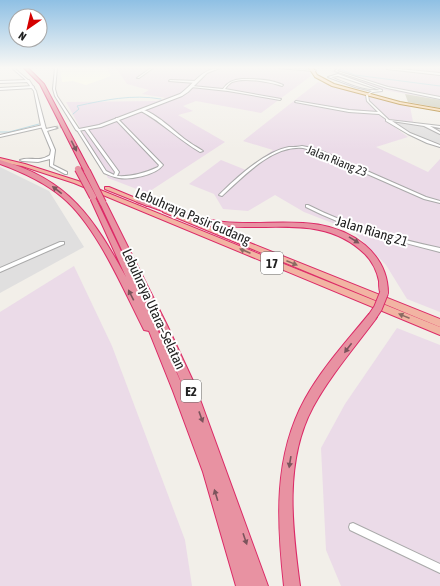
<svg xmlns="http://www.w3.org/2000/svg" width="440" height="586" font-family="'Asap Condensed',sans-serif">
<rect width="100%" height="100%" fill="#f2efe9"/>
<!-- residential -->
<g fill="#e0dfdf">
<path d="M389 120 440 126V145L425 140 400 128Z"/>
<path d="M0 167 49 191 84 247 0 293Z"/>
</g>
<!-- industrial -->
<g fill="#ebdbe8">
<path d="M116 68H309L311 76 261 113 196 101 183 106 193 111 178 115 225 142 147 193 108 178 66 102 157 101 166 98 142 94 149 90 127 84Z"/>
<path d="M336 68H440V100L384 90 331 72Z"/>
<path d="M318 82 410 106 413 122 384 119 408 137 376 147 428 172 440 159V312L407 299 386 265 353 231 304 212 275 195 248 211 223 209 214 194 189 184 221 160 246 170 273 150 243 141Z"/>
<path d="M74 266 112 346 185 540 192 586H0V312Z"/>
<path d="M397 328 440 345V586H341L326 550 321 448 345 404Z"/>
</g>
<!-- education -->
<path fill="#ffffe5" d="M60 68H107L111 76 86 85 73 81 62 82Z"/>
<!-- construction -->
<path fill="#c7c7b4" d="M405 94 440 100V108L408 102Z"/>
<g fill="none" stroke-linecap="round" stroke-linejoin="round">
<!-- stream -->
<g stroke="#aad3df" stroke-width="1">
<path d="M336 68 355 75 440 86"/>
<path d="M73 114 79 109 77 106C105 100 132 94 161 99"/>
<path d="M0 132H9L39 124"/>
</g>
<!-- tertiary-tunnel -->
<path stroke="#c8c6c1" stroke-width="3.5" stroke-dasharray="3.5 1.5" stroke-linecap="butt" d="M55 128 66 125"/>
<!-- minor casing -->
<g stroke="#a9a9a9" stroke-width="2">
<g id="minor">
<path d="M12 68H14L29 81H27Z"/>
<path d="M151 68H153L139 78H137Z"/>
<path d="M338 68H340L337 71 388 87 440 97V99L387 88 335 71Z"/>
<path d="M388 68 440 73V75L387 69Z"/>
<path d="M338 74 382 90V91L373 92 368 95 369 101 389 120 440 126V128L430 126 440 132V134L424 126 392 121 410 133 440 145V147L427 143 408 134 386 121V119L379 114 349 112 295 102 296 101 349 110 378 112 367 101 366 95 372 91 355 87 328 77ZM338 76 380 90C365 92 345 83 331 77Z"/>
<path d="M242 79C255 79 271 79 283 85L282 86C270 82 244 77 232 82 229 84 227 86 225 89L281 99 280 100 228 91 191 87 192 86 223 89C228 82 233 80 242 79Z"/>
<path d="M170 80 196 81 197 82 196 83 169 81Z"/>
<path d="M34 87 33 88 0 90V88L33 86Z"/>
<path d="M141 109C156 113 174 131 186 140 191 144 197 147 203 151L200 152C179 140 162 122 141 111Z"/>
<path d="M117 118 162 164 163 165C156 175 130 180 119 178 113 177 109 175 104 173L77 130V129H79L106 171 114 175 115 172 85 130V128H87L119 172 117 176C131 177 145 173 158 167L159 165 116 120V118Z"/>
<path d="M43 125 44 126V127L0 137V135Z"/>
<path d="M302 146 317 149 426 197 440 201V203L424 199 315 151C311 150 307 149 303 148 272 145 243 177 222 196L219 195C236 178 266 151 289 147 294 147 298 147 302 146Z"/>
<path d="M306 205H308C351 227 394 238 440 248V252C393 240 349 229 306 207Z"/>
<path d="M60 242H64V244L0 272V268Z"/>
<path d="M353 523 440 564V573L350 530 349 527 350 524Z"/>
</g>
</g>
<!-- tertiary casing -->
<g stroke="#a9a9a9" stroke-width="2">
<g id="tertiary">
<path d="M55 68H57L55 89 57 96 79 129 99 125 180 94C193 85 202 68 220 68L207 73 188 92 182 96 101 127 78 131 76 130 55 96 53 89Z"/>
<path d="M278 68 316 70 315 71Z"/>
<path d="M29 80 36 91 46 129 55 127 57 128 47 131 55 150 53 165 67 172V174H65L50 166V159L38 162 22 161 20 160C31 156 38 163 50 155L51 150 41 126 34 91 27 82 0 83V81Z"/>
</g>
</g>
<!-- primary casing -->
<g stroke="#a06b00" stroke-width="2">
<path id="primary" d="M309 68H313L317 75 334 84 400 102 440 109V111L400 104 332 86 315 77Z"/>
</g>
<!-- trunk casing -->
<g stroke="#dc2a67" stroke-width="2">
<g id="trunk">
<path d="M0 158 25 164 78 181 440 327V335L74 183 22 166 0 162Z"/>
<path d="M105 187H109L150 204 147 206 145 205 105 189Z"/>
<path d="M165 209 440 319V327L163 212V210Z"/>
</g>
</g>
<!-- motorway casing -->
<g stroke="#dc2a67" stroke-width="2">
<g id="motorway">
<path d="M24 68H28L44 84 90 171 89 172 84 171 40 84Z"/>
<path d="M0 160C70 180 93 218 126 277L91 200 94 198 96 199 142 295 187 396 157 325 100 203 103 201 106 203 167 325 194 383 268 586H236L203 472 173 391 149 331 144 330C123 289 97 226 62 197 44 182 22 172 0 164Z"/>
<path d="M139 199C168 206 195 219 224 222 273 227 323 211 365 245 380 258 388 274 388 293L387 295H381C379 291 379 286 379 281 377 271 372 261 365 254 325 215 274 231 225 226 195 224 166 212 137 202L136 201Z"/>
<path d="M372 313 375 314 377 317 375 320C354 348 330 376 313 407 284 461 292 527 300 586H284C277 523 273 457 305 399 322 368 347 341 369 314Z"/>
</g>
</g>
<!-- minor -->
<use href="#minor" fill="#fff" fill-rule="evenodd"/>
<!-- tertiary -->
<use href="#tertiary" fill="#fff" fill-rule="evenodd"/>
<!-- primary -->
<use href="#primary" fill="#fcd6a4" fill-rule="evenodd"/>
<!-- trunk -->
<use href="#trunk" fill="#f2b4a3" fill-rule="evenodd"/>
<!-- motorway -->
<use href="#motorway" fill="#e892a2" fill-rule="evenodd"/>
<!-- motorway-bridge-far1 casing -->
<g stroke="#dc2a67" stroke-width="8" stroke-linecap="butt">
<g id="motorway-bridge-far1">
<path d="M78 169 93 197"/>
<path d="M87 171 103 203"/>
</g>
</g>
<!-- motorway-bridge casing -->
<g stroke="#dc2a67" stroke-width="10" stroke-linecap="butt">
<path id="motorway-bridge" d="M372 317 378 308 384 293"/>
</g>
<!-- motorway-bridge-far1 -->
<use href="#motorway-bridge-far1" stroke="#e892a2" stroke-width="6"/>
<!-- motorway-bridge -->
<use href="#motorway-bridge" stroke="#e892a2" stroke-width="8"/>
</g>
<!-- one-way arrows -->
<defs><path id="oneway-solid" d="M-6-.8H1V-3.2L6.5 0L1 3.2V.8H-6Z"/></defs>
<g fill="#7b545c">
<use href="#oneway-solid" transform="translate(74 146) rotate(63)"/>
<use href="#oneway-solid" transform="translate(57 190) rotate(-143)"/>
<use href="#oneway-solid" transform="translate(354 240) rotate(32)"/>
<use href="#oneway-solid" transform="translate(131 295) rotate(-117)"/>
<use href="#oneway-solid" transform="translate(348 348) rotate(127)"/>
<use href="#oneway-solid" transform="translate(201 417) rotate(70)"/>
<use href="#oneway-solid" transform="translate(290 462) rotate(99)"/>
<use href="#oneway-solid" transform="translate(216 495) rotate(-107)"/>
<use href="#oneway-solid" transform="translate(245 539) rotate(71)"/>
</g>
<g fill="#8a6b62">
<use href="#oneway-solid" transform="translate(245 251) rotate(-157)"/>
<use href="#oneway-solid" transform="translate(292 263) rotate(22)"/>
<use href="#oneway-solid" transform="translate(404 316) rotate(-158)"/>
</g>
<!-- sky -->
<linearGradient id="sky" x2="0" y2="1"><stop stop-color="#8fc0e4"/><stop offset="0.45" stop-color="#f9f8f5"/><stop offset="1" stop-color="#f9f8f5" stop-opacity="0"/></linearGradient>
<rect width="440" height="150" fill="url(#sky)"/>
<g text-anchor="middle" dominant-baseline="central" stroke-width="4" stroke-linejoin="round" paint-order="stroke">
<!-- far-street labels -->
<g font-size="12" fill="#222" stroke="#fff">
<text transform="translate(337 161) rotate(22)">Jalan Riang 23</text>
</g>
<!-- shield labels -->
<g fill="#fff" stroke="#646464" stroke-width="1">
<rect x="261" y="252" width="22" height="22" rx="3"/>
<rect x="181" y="380" width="20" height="22" rx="3"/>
</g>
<g font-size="13" font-weight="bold" fill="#222">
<text x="272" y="263">17</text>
<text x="191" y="391">E2</text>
</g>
<!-- street labels -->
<g font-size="14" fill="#222" stroke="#fff">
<text transform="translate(193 216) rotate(23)">Lebuhraya Pasir Gudang</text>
<text transform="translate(372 231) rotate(17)">Jalan Riang 21</text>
<text transform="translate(154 309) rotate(65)">Lebuhraya Utara–Selatan</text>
</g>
</g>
<!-- north arrow -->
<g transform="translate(28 28) rotate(214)"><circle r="19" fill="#ffffff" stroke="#a7a7a7"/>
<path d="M0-3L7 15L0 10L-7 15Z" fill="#d40000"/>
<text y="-6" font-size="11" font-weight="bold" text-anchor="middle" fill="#222222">N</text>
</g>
</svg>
